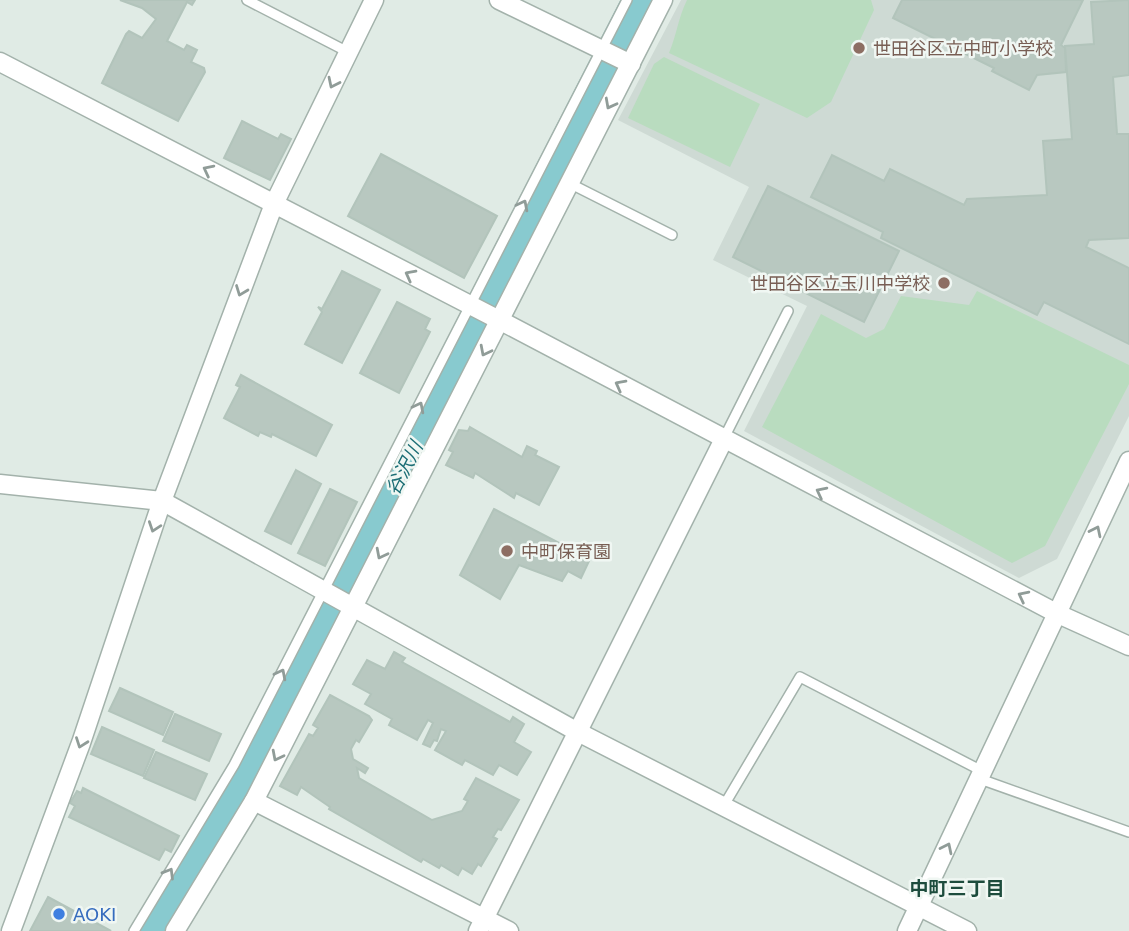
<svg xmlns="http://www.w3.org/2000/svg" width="1129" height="931" font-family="'DejaVu Sans','Noto Sans JP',sans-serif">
<rect width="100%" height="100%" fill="#e0ebe5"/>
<!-- built -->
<path fill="#cedad4" d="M681 0H1129V416L1057 559 1019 578 744 431 807 306 713 260 749 187 618 120Z"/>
<!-- green -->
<g fill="#b9dcbf">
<path d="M687 0H871L874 10 831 102 807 118 669 53C677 34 678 18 687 0Z"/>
<path d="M664 57 760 104 730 167 628 118 654 64Z"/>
<path d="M977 291 1129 365V384L1045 546 1012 563 762 427 821 314 866 338 884 329 901 296 969 305Z"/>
</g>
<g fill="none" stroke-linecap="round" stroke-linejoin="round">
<!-- river -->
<path stroke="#88cacf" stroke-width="42" d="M153 931 247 775 644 0"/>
</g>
<!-- building -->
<g fill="#b8c8c0" stroke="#b2c4bb" stroke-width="2">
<path d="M120 0H195L192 5 187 2 167 41 184 50 187 45 197 50 191 62 204 68 205 72 178 121 102 83 126 34 129 31 142 38 156 19 142 8Z"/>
<path d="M902 0H1083L1061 45 1065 48 1066 72 1037 75 1029 90 992 71 994 68 893 18Z"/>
<path d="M1129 0V75L1113 77 1117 134H1129V238L1089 240 1086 247 1129 268V344L1044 302 1037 315 881 238 883 232 811 197 832 155 884 181 890 169 964 205 967 199 1047 195 1043 141 1072 139 1065 46 1094 44 1091 2Z"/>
<path d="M242 121 278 139 281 134 291 139 270 180 224 158Z"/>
<path d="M381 154 497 216 464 278 348 216Z"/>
<path d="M768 186 899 251 864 322 733 257Z"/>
<path d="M342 271 380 290 342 363 305 344 322 312 318 307 322 309Z"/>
<path d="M397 302 430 319 425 329 430 332 399 393 360 373Z"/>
<path d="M241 375 332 425 316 456 272 434 271 437 260 432 258 436 224 418 240 387 236 385Z"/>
<path d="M470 427 522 457 527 446 537 451 535 455 559 467 539 505 516 493 514 498 475 473 473 478 446 465 453 452 449 450 459 430 468 431Z"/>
<path d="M296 470 321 484 291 544 265 531Z"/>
<path d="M330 489 357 502 325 566 298 553Z"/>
<path d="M494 509 590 559 581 578 568 571 562 581 519 565 500 599 460 575Z"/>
<path d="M394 652 405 658 402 662 510 722 513 717 524 724 514 742 531 752 517 775 499 765 493 775 465 760 462 765 435 750 446 731 441 729 437 741 434 740 430 747 423 744 433 723 428 720 417 740 389 725 392 719 365 704 371 694 353 684 367 660 385 669Z"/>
<path d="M120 688 173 712 163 735 109 711Z"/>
<path d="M330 695 369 716 372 720 359 742 356 740 351 749 353 759 368 768 365 773 357 768 359 778 432 820 462 811 468 801 464 799 476 778 519 800 501 830 498 829 493 837 497 839 481 866 478 864 472 874 462 868 458 875 441 865 439 868 423 859 421 862 329 809 330 807 301 787 297 795 280 786 309 734 313 736 318 728 313 725Z"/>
<path d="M175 714 221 734 209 761 163 741Z"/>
<path d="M102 727 154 750 143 776 91 754Z"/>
<path d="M156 752 207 774 195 800 144 778Z"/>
<path d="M83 788 179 836 171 852 165 849 159 860 69 817 75 806 70 803 77 791 81 793Z"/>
<path d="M48 897 111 931H30Z"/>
</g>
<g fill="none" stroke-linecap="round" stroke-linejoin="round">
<!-- service casing -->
<g stroke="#a3b2ab" stroke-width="12">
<g id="service">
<path d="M247 0 348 52"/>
<path d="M569 183 672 235"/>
<path d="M723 440 788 311"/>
<path d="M980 779 1129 832"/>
<path d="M723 807 800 677 984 772"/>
<path d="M134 931 234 765 627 0"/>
</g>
</g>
<!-- minor casing -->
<g stroke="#a3b2ab" stroke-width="21">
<g id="minor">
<path d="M499 0 631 64"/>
<path d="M0 62 501 321 1056 613 1129 646"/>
<path d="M0 484 162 501 576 731 967 931"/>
<path d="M254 801 509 931"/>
<path d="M11 931 81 743 162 501 274 204 374 0"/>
<path d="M175 931 254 801 663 0"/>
<path d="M478 931 723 441"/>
<path d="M907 931 1129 461"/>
</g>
</g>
<!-- service -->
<use href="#service" stroke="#fff" stroke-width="9"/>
<!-- minor -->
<use href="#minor" stroke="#fff" stroke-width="18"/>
</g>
<!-- one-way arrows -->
<defs><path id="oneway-chevron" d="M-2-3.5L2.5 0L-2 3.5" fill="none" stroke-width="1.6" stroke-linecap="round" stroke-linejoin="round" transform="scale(1.75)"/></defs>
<g stroke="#909c98">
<use href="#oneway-chevron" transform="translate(333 83) rotate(116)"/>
<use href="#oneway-chevron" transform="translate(610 104) rotate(118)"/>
<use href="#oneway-chevron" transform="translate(208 170) rotate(-153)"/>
<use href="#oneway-chevron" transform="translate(523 205) rotate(-63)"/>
<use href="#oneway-chevron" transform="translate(410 275) rotate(-152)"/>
<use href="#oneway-chevron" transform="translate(241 291) rotate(111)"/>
<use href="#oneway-chevron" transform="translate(485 351) rotate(117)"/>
<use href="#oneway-chevron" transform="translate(620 385) rotate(-152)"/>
<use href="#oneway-chevron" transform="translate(419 407) rotate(-63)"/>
<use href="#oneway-chevron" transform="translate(821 492) rotate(-153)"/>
<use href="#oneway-chevron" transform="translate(154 527) rotate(109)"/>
<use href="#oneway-chevron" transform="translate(1096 531) rotate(-64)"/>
<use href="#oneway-chevron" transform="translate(381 554) rotate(117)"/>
<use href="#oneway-chevron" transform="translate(1023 596) rotate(-153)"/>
<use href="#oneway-chevron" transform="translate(281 674) rotate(-63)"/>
<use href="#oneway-chevron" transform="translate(81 743) rotate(110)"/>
<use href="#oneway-chevron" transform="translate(277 756) rotate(117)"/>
<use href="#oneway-chevron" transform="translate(947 848) rotate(-64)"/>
<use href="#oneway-chevron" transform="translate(169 873) rotate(-59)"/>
</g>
<!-- markers -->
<g fill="#8d6e63" stroke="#f0f7f3" stroke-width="2.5">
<circle cx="859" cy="48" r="7"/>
<circle cx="944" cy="283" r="7"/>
<circle cx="507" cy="551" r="7"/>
</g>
<circle fill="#3f7fe0" stroke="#f0f7f3" stroke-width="2.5" cx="59" cy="914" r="7"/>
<g text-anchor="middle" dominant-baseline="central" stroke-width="5" stroke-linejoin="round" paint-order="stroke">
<!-- education labels -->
<g font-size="18" fill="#785e54" stroke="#f0f7f3" text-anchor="start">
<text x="873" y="48">世田谷区立中町小学校</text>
<text x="930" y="283" text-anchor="end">世田谷区立玉川中学校</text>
<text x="521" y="551">中町保育園</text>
</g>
<!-- shop labels -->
<g font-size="18" fill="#366cbe" stroke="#f0f7f3" text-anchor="start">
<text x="73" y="914">AOKI</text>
</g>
<!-- water labels -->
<g font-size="19" font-style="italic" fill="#1c6e75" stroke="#f0f7f3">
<text transform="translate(404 468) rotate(-63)">谷沢川</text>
</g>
<!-- neighbourhood labels -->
<g font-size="19" font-weight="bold" fill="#1d4c3d" stroke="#f0f7f3">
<text x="957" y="888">中町三丁目</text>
</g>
</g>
</svg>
